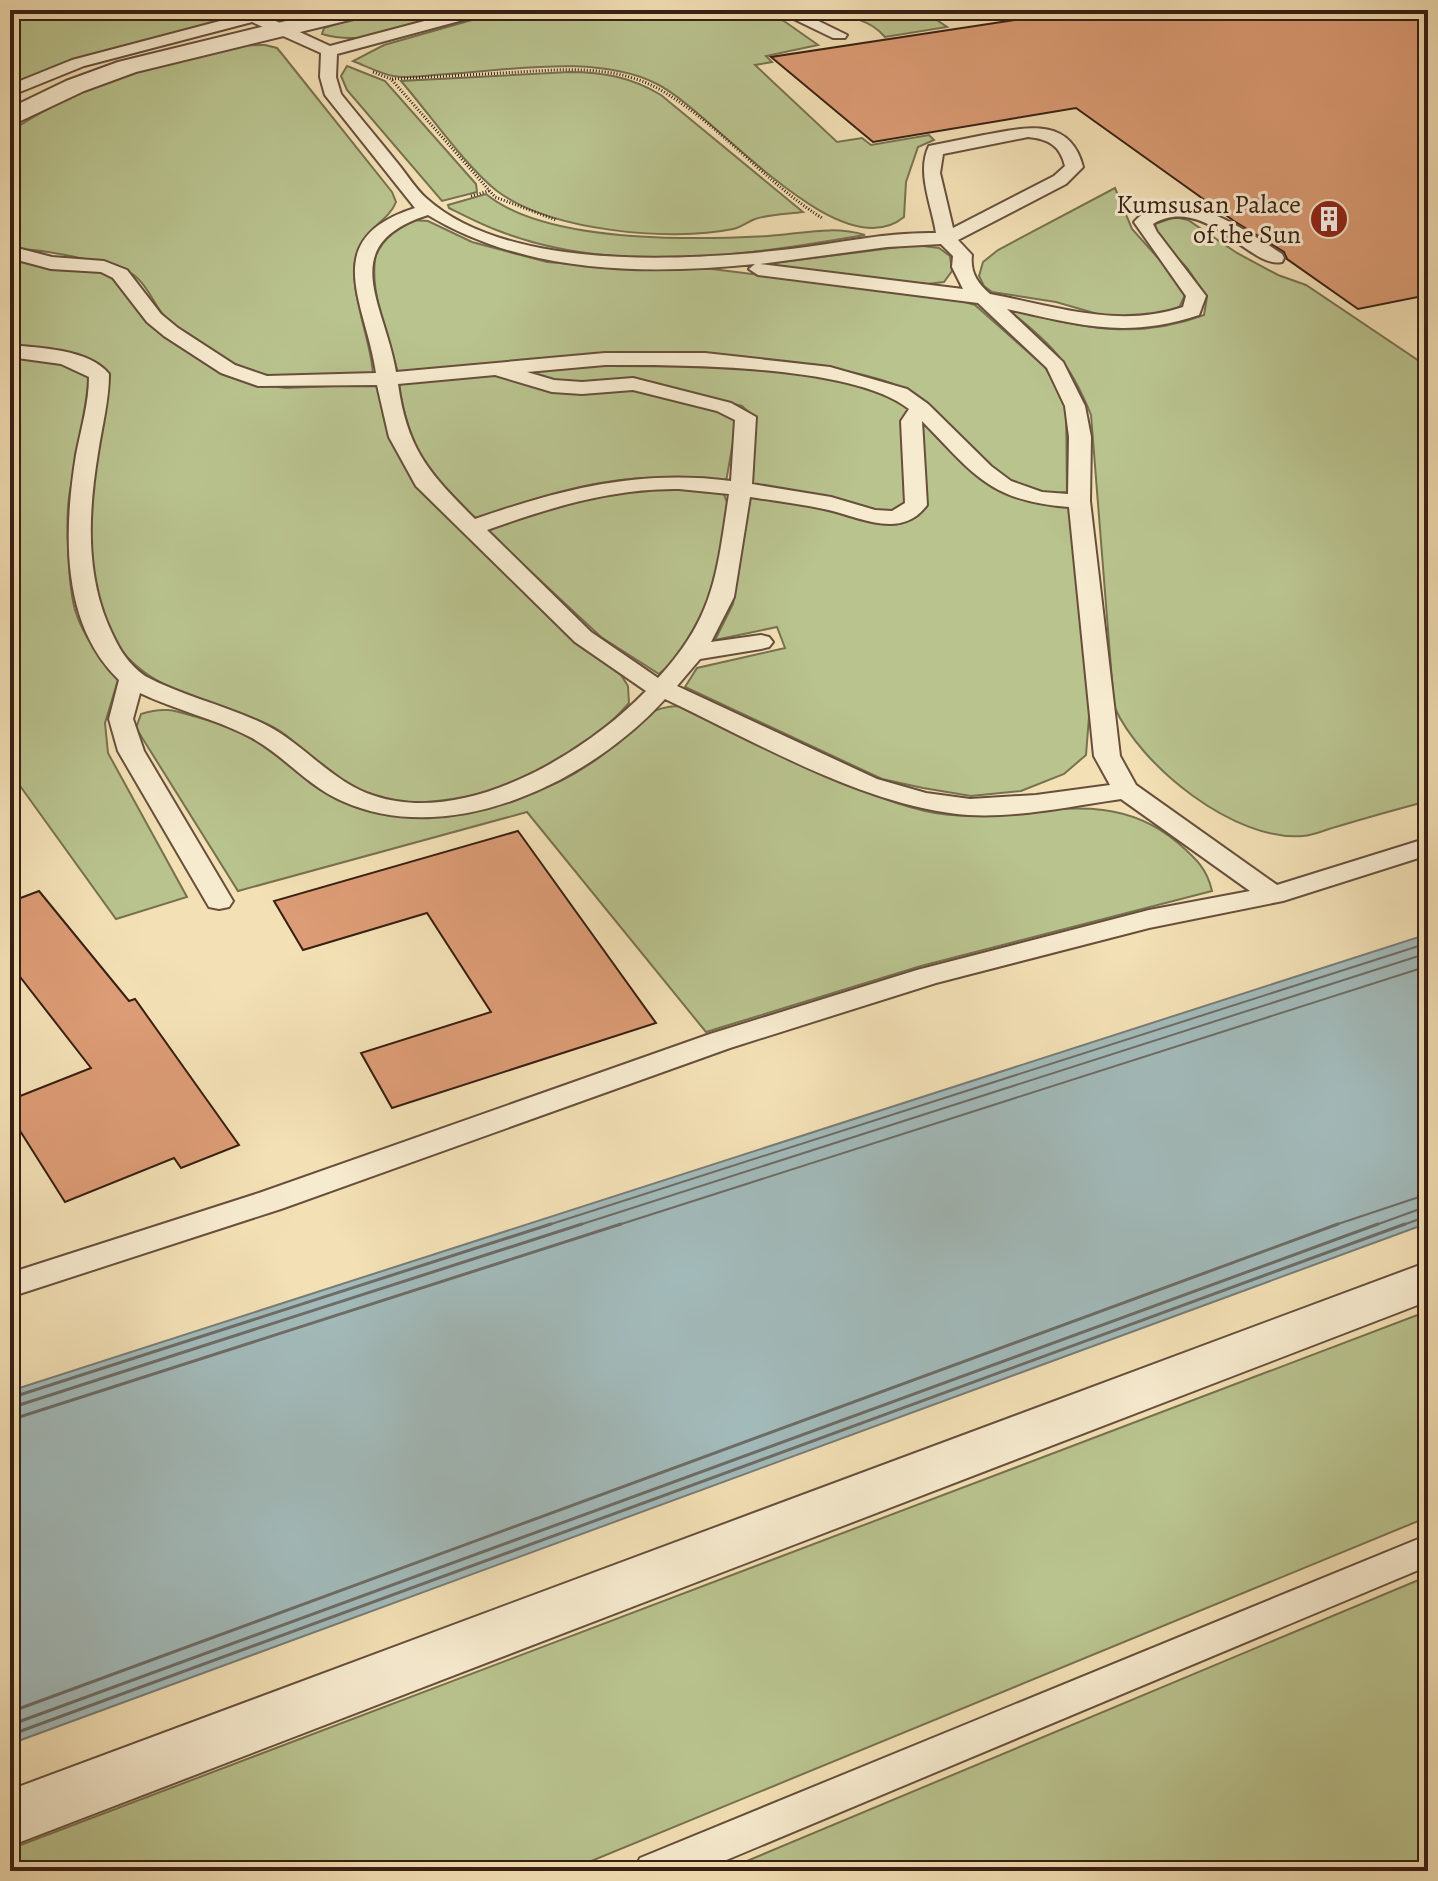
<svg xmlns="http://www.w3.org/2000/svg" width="1438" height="1881" font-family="Alegreya,serif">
<rect width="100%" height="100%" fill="#f3e0b5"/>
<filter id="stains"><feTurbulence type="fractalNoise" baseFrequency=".0025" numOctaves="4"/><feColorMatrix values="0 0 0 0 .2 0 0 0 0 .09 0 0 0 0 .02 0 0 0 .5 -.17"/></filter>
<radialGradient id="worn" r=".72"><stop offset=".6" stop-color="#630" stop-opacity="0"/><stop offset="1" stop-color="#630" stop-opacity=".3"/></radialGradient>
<!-- green -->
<g fill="#b9c38e" stroke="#787150" stroke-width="2">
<path d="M109 10H205L215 13 220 20 10 86V19Z"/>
<path d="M382 10H467C424 22 367 48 322 34L324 28Z"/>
<path d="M507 10H759L784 21 818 45 766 56 772 62 755 65 837 142 862 138 871 145 929 135 934 140 918 147 906 182 904 217C839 271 712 111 657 84 598 54 511 70 447 74 430 75 409 79 393 76 379 73 366 66 353 61L384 45Z"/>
<path d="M808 10H922L947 27 885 37C866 14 835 16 808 10Z"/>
<path d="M265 45 277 48 282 54 392 192 396 202C389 220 369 227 360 245 342 280 372 338 373 375 328 376 275 386 234 365 211 353 181 336 164 316 153 303 148 286 135 276 119 263 30 246 10 250V132C70 90 191 44 265 45Z"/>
<path d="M347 66 385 81 476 184 477 192 442 201 347 90 341 76Z"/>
<path d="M569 72C603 72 631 77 661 95L803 212C788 214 770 214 755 219 747 222 742 227 733 229 669 242 551 231 497 191 466 167 428 112 401 81Z"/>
<path d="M1115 188 1132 229 1167 268 1185 295 1179 308 1161 315 1108 317 1056 302 992 292 984 286 979 276 983 262 998 250Z"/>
<path d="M486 194C546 243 693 240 768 236 801 234 832 225 865 235 746 255 615 276 499 231 482 225 465 216 449 208L448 205Z"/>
<path d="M1175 217 1188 220 1237 253 1278 275 1306 285 1428 367V801C1398 809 1369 817 1339 826 1327 829 1315 835 1303 836 1235 842 1140 766 1114 706L1091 415C1069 360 1051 344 1006 308 1078 326 1131 342 1204 315L1207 297 1187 268 1158 237 1155 224Z"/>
<path d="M411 220 428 221 472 242 547 262 631 269H712L958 300 975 305 1045 367 1066 406 1067 492C981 504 955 401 882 380 731 337 554 364 398 373 389 339 358 266 385 236 391 229 403 225 411 220Z"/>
<path d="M915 245 939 248 950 256 952 271 944 282 927 284 759 265Z"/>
<path d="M21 260 98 270 111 276 145 319 262 385 286 388 378 384 416 483 432 502 577 641 621 675 628 686 629 703C608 727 573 758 544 771 495 794 414 814 361 794 325 780 304 742 269 725 196 690 137 697 98 613 94 602 94 588 93 577 89 549 87 521 90 492 94 452 106 413 107 372L95 363 10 345V262Z"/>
<path d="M10 356C35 360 66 361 88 376 92 414 78 453 70 491 65 516 68 589 76 613 84 638 102 660 118 680L105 723 108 753 187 897 116 919 10 772Z"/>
<path d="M567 364C677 365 809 353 909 404L908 505 888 513 749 484 754 417 742 406 652 384 561 383 522 373Z"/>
<path d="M500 375C569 382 678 385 737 419L726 482C698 480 669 476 640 478 582 482 528 500 474 520 428 479 407 444 399 383Z"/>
<path d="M922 421 1018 498 1071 508 1090 704 1086 755 1064 774 1021 791 971 796 923 788 882 779 685 687 697 668 785 648 777 627 715 640 733 604 750 496 914 516 918 424Z"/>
<path d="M680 488 723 492 728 505 712 600 684 652 659 674 601 637 484 528 532 511 623 490Z"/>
<path d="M678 706C722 728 766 748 811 767 847 784 885 802 925 811 1012 831 1100 776 1178 843 1195 858 1207 868 1212 891L921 966 706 1032 527 812 238 891 136 728 141 714C166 706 176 711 200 718 226 725 250 733 273 748 284 756 293 767 303 777 323 795 359 812 386 814 439 820 528 801 574 774 587 766 602 756 614 746 639 725 641 708 678 706Z"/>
<path d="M1428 1311V1517L567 1871H10V1849Z"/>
<path d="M1428 1576V1871H723Z"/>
</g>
<!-- water -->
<path fill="#a2baba" stroke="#787c77" stroke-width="2" d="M1428 934V1223L10 1744V1391Z"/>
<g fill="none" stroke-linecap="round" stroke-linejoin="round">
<!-- shore-far1 -->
<g stroke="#6d6c66" stroke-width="2">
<path d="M545 1226 1428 943"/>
<path d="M576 1226 1428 953"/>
<path d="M615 1226 1428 966"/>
<path d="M1332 1226 1428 1194"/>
<path d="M1373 1226 1428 1206"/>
<path d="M1400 1226 1428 1216"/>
</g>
<!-- shore -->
<g stroke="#6d6c66" stroke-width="3">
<path d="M10 1398 551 1224"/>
<path d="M10 1408 582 1224"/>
<path d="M10 1420 621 1224"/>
<path d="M10 1712 1338 1224"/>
<path d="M10 1725 1378 1224"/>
<path d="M10 1735 1405 1224"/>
</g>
</g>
<!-- building -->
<g fill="#dc9c75" stroke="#381f13" stroke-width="2">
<path d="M1081 10H1428V295L1358 309 1287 259 1284 252 1234 221 1076 108 873 142 771 57Z"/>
<path d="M518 831 656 1023 392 1108 361 1053 491 1012 427 913 303 950 274 901Z"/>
<path d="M39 891 129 1001 135 999 239 1145 181 1168 174 1158 65 1202 10 1115V1100L91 1068 10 964V902Z"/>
</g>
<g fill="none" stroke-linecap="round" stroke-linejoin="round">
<!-- service casing -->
<g stroke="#674f3c" stroke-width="4">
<g id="service">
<path d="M10 10H67L59 15 10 20Z"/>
<path d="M231 10H252L330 46 466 10H492L489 13 337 54 336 77 341 94C360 118 380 141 399 165 408 176 415 188 426 198 508 272 688 261 791 249 839 243 887 232 936 233 932 206 916 172 929 146 947 142 966 139 984 135 1023 128 1070 115 1083 167L1066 184 958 240 972 255C970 272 977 283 990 294 1055 306 1118 329 1183 307L1186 296 1134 222C1172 178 1246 230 1282 254L1284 258 1282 262C1251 270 1205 193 1153 224L1157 232 1206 296 1199 315C1126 339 1079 325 1007 309L1063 362 1085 406 1091 437 1090 501 1120 756 1136 785 1277 885 1428 838V855L1283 901 1149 928 936 983 730 1048 281 1209 10 1297V1273L259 1193 710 1034 917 970 1149 910 1250 891 1121 799C1072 806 1018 818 968 815 866 807 758 743 665 699 591 781 451 850 342 801 307 786 282 753 248 736 213 718 175 710 140 693L133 719 144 751 233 901 229 907 219 909 209 907 118 751 109 719 119 680C60 623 64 530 76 455 81 429 89 403 89 377L61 364 10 357V345C40 348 89 349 109 374 109 401 102 426 98 453 89 508 85 568 107 622 116 643 125 662 145 676 184 697 229 706 268 726 306 746 333 783 375 796 466 826 585 754 646 691L575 642 416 486 389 437 377 385 258 386 221 373 164 336 147 322 113 278 101 272 51 269 21 261 10 263V251L21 249 52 257 104 261 127 270 161 314 178 328 235 365 267 376 376 373C366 302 317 239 415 208L325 95 320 77 321 53 252 22 84 66 10 96V85L72 60 239 16ZM1028 137C1048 139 1060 145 1065 166L1054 176 953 228 940 173 943 154ZM428 215C525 274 646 275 755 264L749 269 758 275 978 303 1047 368 1065 406 1069 437 1068 494 1042 492 1011 481 991 466 928 404 907 389 830 367 705 353H605L396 372C385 304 334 245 428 215ZM941 244 953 256 952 267 963 289 760 264 887 247ZM605 365C679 365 852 364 909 409L901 421 905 503 892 511 875 510 831 497 752 484 756 417 731 403 633 378 582 382 554 380 527 372ZM495 375 552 392 582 394 633 390 717 411 735 420 731 481C639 469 562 489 475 519 430 474 407 450 398 384ZM922 421C974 474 989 501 1069 507L1094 756 1110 785 1036 795 970 799 926 793 877 779 677 686 700 659 761 649 769 647 773 642 769 637 761 635 711 642 734 597 750 497C775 501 800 504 824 509 858 516 901 541 927 505ZM679 489 729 494C717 572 715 617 658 678L591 632 487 530C549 508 612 488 679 489Z"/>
<path d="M775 10H796L847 35 845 38H833Z"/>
<path d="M1428 1535V1566L700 1871H634L640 1858Z"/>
</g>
</g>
<!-- minor casing -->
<g stroke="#674f3c" stroke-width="4">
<g id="minor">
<path d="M331 10H373L370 15 136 72 84 91 10 126V108L66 81 118 62Z"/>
<path d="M1428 1262V1301L10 1846V1790Z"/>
</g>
</g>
<!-- path -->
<g stroke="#381f13" stroke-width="3" stroke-dasharray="1 2" stroke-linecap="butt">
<path d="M373 72 391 79 495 197 556 220"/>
<path d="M392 79C429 77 466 75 502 73 557 70 615 62 664 92 722 127 765 182 822 218"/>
<path d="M471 196 489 191"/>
</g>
<!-- service -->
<use href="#service" fill="#f7ebcf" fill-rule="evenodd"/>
<!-- minor -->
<use href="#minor" fill="#f7ebcf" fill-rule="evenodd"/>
</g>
<!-- icons -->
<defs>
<g id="building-disc" transform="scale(2)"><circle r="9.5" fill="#8f2418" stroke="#f7ebcf"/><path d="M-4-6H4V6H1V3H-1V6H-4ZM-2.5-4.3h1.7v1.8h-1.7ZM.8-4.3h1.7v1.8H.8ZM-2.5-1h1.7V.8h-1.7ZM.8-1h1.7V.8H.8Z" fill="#fff"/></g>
</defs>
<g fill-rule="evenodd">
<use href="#building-disc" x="1329" y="219"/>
</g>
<g text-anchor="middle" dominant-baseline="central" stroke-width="6" stroke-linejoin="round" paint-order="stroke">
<!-- far-poi labels -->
<g font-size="26" fill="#381f13" stroke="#f7ebcf" text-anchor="end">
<text x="1301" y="204">Kumsusan Palace<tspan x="1301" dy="30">of the Sun</tspan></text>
</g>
</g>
<!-- margin -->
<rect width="1438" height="1881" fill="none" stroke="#f3e0b5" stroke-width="40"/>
<rect x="12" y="12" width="1414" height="1857" fill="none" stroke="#381f13" stroke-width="4"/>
<rect x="20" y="20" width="1398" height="1841" fill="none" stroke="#381f13" stroke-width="2"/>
<rect width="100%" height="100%" filter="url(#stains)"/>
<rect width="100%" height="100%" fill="url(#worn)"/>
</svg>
